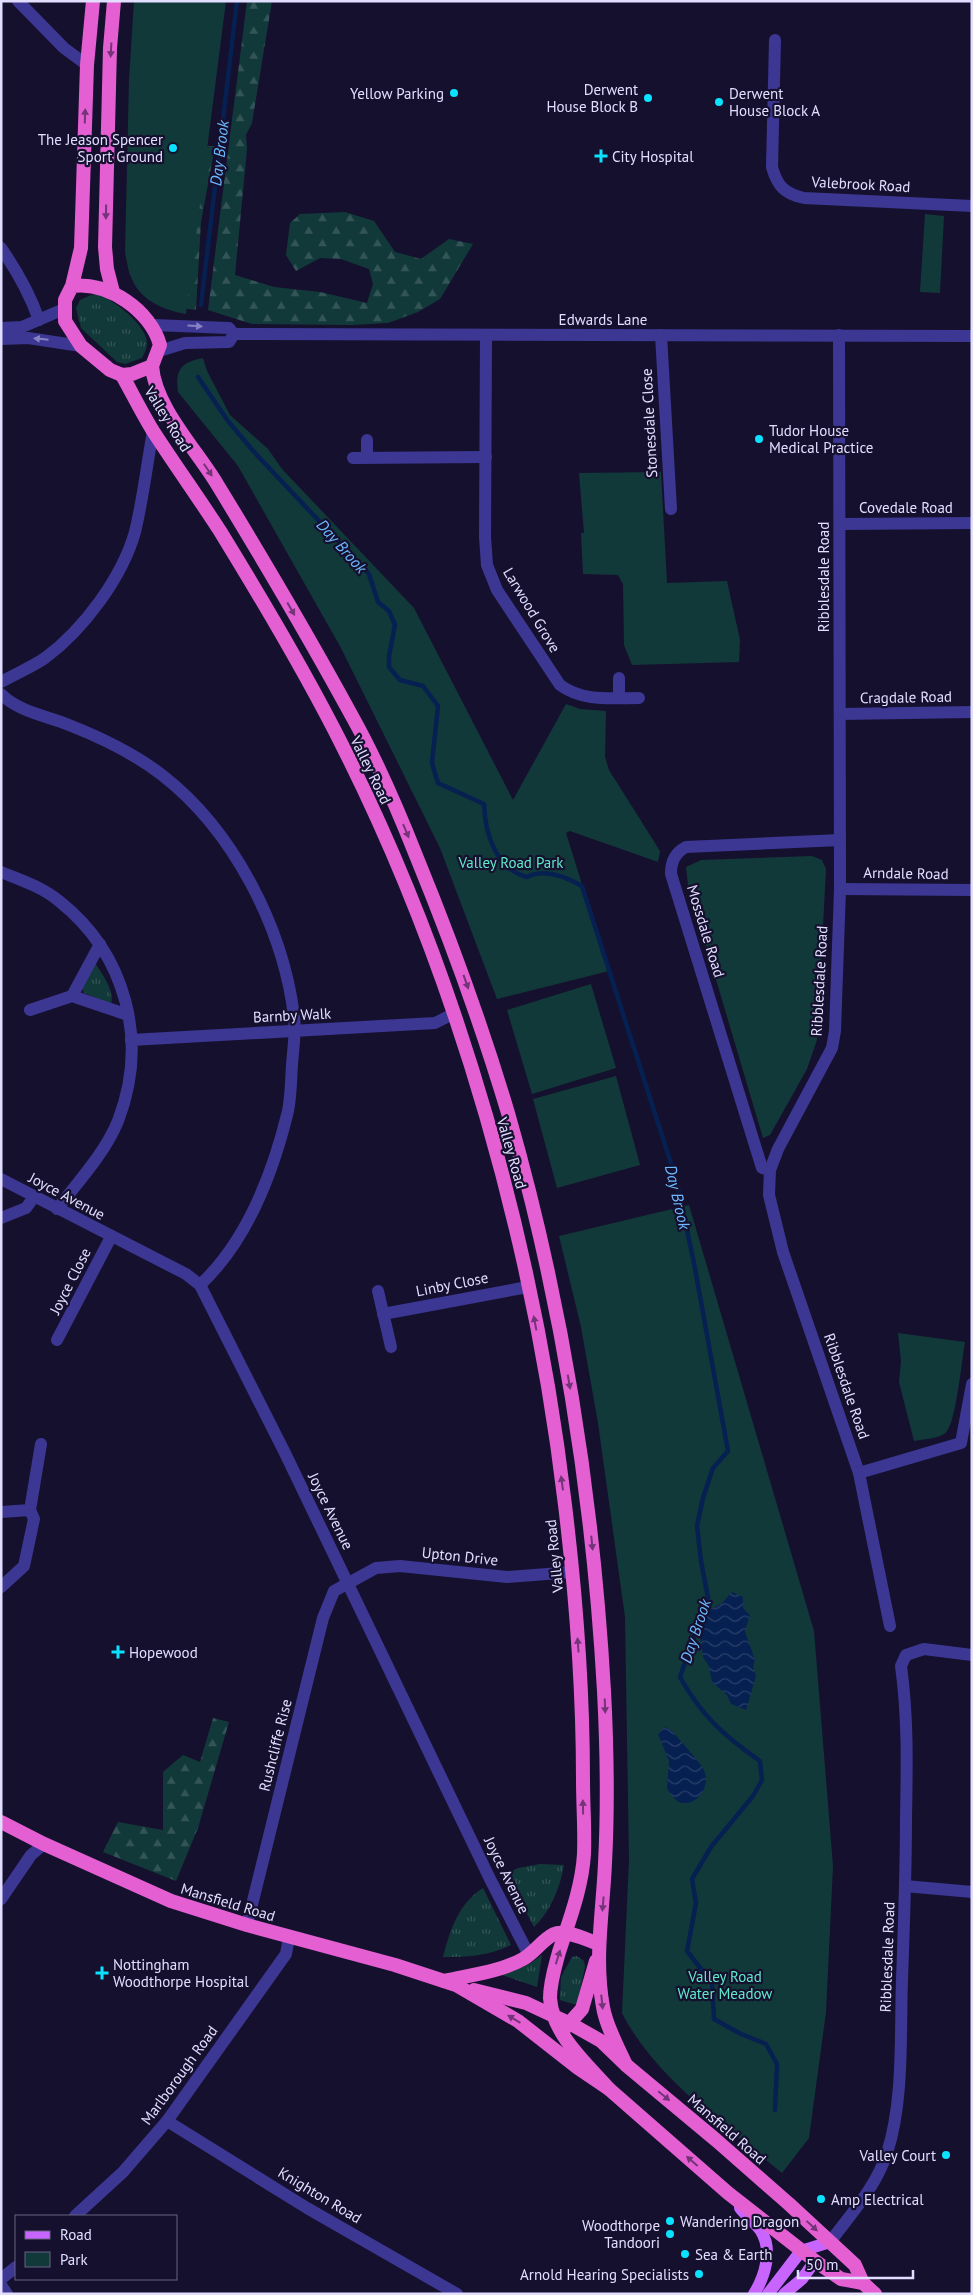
<svg xmlns="http://www.w3.org/2000/svg" width="973" height="2295" font-family="'PT Sans',sans-serif">
<defs>
<pattern id="grass-tufts" width="24" height="20" patternUnits="userSpaceOnUse" patternTransform="scale(1.25)"><rect width="24" height="20" fill="#123939"/><path d="M3 7l-1-3M5 7V3M7 7l1-3M15 17l-1-3M17 17v-4M19 17l1-3" fill="none" stroke="#345557"/></pattern>
<pattern id="forest-firs" width="22" height="20" patternUnits="userSpaceOnUse" patternTransform="scale(1.25)"><rect width="22" height="20" fill="#123939"/><path d="M5 1l3.5 6h-7zM16 11l3.5 6h-7z" fill="#345557"/></pattern>
<pattern id="water-waves" width="16" height="10" patternUnits="userSpaceOnUse" patternTransform="scale(1.25)"><rect width="16" height="10" fill="#062051"/><path d="M0 5q4-4 8 0t8 0" fill="none" stroke="#2a406b"/></pattern>
</defs>
<rect width="100%" height="100%" fill="#16102f"/>
<!-- grass -->
<g fill="url(#grass-tufts)">
<path d="M99 294C115 302 137 318 145 335 149 343 146 351 142 358L125 364 117 362 81 328 76 308 80 300 91 295Z"/>
<path d="M95 963C102 973 115 992 111 1004L84 993 82 989Z"/>
<path d="M540 1864 564 1865C560 1888 551 1910 534 1927L506 1874 518 1868Z"/>
<path d="M483 1888 511 1945C489 1956 467 1957 443 1957 450 1930 458 1904 483 1888Z"/>
<path d="M542 1955 537 1987 502 1975 531 1963Z"/>
<path d="M577 1956 584 1961 585 1967 577 2005 560 2000 561 1977 572 1957Z"/>
</g>
<!-- forest -->
<g fill="url(#forest-firs)">
<path d="M247 1H272L252 123 246 135 247 149 235 275 274 287 320 292 367 303 373 284 369 269 341 259 320 258 296 271 286 255 290 223 300 214 345 212 374 221 395 252 421 259 449 239 473 244 440 299 418 312 388 323 352 325 252 324 208 310Z"/>
<path d="M206 146H215L201 222 196 310 181 308Z"/>
<path d="M213 1718 229 1722 198 1828 176 1881 103 1852 118 1822 163 1830V1772L183 1755 200 1762Z"/>
</g>
<!-- green -->
<g fill="#123939">
<path d="M134 1H226L186 314C164 310 141 301 132 279 128 272 127 261 125 253L129 80Z"/>
<path d="M925 214 944 216 940 293 920 292Z"/>
<path d="M203 358 207 371 230 415 268 449 282 469 414 608 513 800 566 704 580 709 606 711 605 757 609 770 660 851 658 862 570 831 566 833 609 971 497 999 440 848 341 648 238 466 178 392C175 370 181 362 203 358Z"/>
<path d="M661 472 667 583 727 581 740 640 739 662 632 665 624 645 623 584 618 575 583 574 581 533H584L579 473Z"/>
<path d="M812 856 822 860 826 869 817 1040 807 1069 770 1135 763 1138 688 885 686 867 701 860Z"/>
<path d="M591 984 616 1068 532 1094 507 1010Z"/>
<path d="M616 1076 640 1165 557 1188 533 1099Z"/>
<path d="M689 1205 814 1631 833 1866 826 2012 809 2138 782 2173C727 2127 655 2078 622 2013L629 1860 625 1617 598 1423 581 1327 559 1236Z"/>
<path d="M898 1333 965 1342C962 1359 956 1420 947 1431 941 1439 923 1439 914 1441L899 1382 901 1361Z"/>
</g>
<!-- water -->
<g fill="url(#water-waves)">
<path d="M732 1592 743 1597V1608L750 1615 745 1631 755 1660 753 1667 756 1676 746 1710 731 1704 727 1695 712 1682 709 1666 703 1657 699 1630 708 1611 722 1603Z"/>
<path d="M665 1727 672 1731C680 1741 703 1764 705 1773 710 1789 694 1810 677 1801 673 1798 670 1792 667 1789L669 1761 658 1734Z"/>
</g>
<g fill="none" stroke-linecap="round" stroke-linejoin="round">
<!-- stream -->
<g stroke="#062051" stroke-width="4.5">
<path d="M201 305 237 1"/>
<path d="M198 377 228 421 255 453 369 574 378 602 389 611 395 625 389 656V667L400 680 423 686 438 706 432 763 438 783 484 804C485 834 496 869 527 877 544 868 566 877 582 886L676 1179 694 1263 728 1451 713 1468 703 1498 697 1526 701 1561 708 1598 680 1677C701 1715 724 1736 760 1761L762 1780 753 1796 711 1847 692 1879 696 1903 687 1951 712 1983 714 2019 741 2034 766 2044 777 2064 775 2110"/>
</g>
<!-- minor -->
<g stroke="#3c3792" stroke-width="12">
<path d="M18 1 64 48 87 65"/>
<path d="M775 40 772 167C777 186 785 194 804 198L972 206"/>
<path d="M1 248C17 271 30 294 39 320"/>
<path d="M486 335 485 537 487 565 497 590 560 685C583 702 611 698 639 698"/>
<path d="M661 335 671 509"/>
<path d="M839 335 840 889 835 1031 832 1048 778 1149 770 1170 769 1195 783 1252 859 1473 890 1626"/>
<path d="M353 458 486 457"/>
<path d="M367 458V440"/>
<path d="M840 524 972 523"/>
<path d="M1 682C15 674 32 667 45 658 83 630 122 578 135 532 143 499 147 464 153 431"/>
<path d="M1 694C19 712 47 716 69 725 102 738 135 754 162 775 233 830 283 927 294 1016 296 1032 293 1050 292 1065 291 1080 291 1096 288 1111 273 1173 248 1240 200 1285"/>
<path d="M619 698V678"/>
<path d="M840 714 972 712"/>
<path d="M1 872C21 880 42 887 59 901 126 954 149 1041 118 1121 105 1153 78 1182 57 1209"/>
<path d="M840 889 972 890"/>
<path d="M72 996 100 944"/>
<path d="M30 1010 72 996 128 1015"/>
<path d="M131 1040 435 1023 453 1014"/>
<path d="M770 1170 762 1168 671 874C671 861 675 853 686 847L840 840"/>
<path d="M1 1179 186 1274 200 1285 284 1451 490 1879 529 1955"/>
<path d="M1 1218 26 1208 34 1197"/>
<path d="M378 1291 391 1347"/>
<path d="M383 1314 528 1287"/>
<path d="M57 1340 111 1237"/>
<path d="M859 1473 961 1443 972 1384"/>
<path d="M1 1512 30 1510 41 1444"/>
<path d="M1 1587 24 1566 34 1519 30 1510"/>
<path d="M905 1886 972 1892"/>
<path d="M1 1899 31 1855 44 1844"/>
<path d="M247 1925 323 1618 334 1591 376 1568 400 1566 507 1577 573 1572"/>
<path d="M167 2121 307 2208 457 2294"/>
<path d="M75 2216 123 2172 167 2121 286 1954 289 1937"/>
<path d="M830 2242C851 2214 876 2187 887 2153 904 2101 900 2035 902 1980 904 1926 906 1872 906 1817 907 1766 908 1717 901 1666L906 1655 924 1649 972 1655"/>
<path d="M1 2279 16 2267"/>
<path d="M1 2285 7 2294"/>
</g>
<!-- tertiary -->
<g stroke="#3c3792" stroke-width="12">
<path d="M153 325 229 328 234 334"/>
<path d="M1 328 22 327 64 309"/>
<path d="M234 334 972 336"/>
<path d="M1 339 28 338 81 346"/>
<path d="M159 351 185 343 229 342 234 334"/>
</g>
<!-- primary -->
<g stroke="#c865ff" stroke-width="12">
<path d="M740 2208C746 2216 755 2222 761 2231 773 2250 765 2276 754 2294"/>
<path d="M768 2294 801 2251 830 2242"/>
<path d="M784 2294 802 2279 815 2261"/>
</g>
<!-- trunk -->
<g stroke="#e45fd2" stroke-width="14">
<path d="M72 286C108 281 151 311 160 345L152 366 132 374 122 375 110 370 81 346 65 321V300L72 286 81 248 87 65 93 1"/>
<path d="M113 292 107 269 105 247 110 48 114 1"/>
<path d="M152 366C155 407 196 449 217 484 264 561 310 639 353 718 378 763 398 810 417 858 451 941 482 1026 508 1113 562 1301 593 1496 604 1691 607 1748 608 1806 605 1863 603 1911 594 1959 603 2007 606 2026 618 2047 626 2065"/>
<path d="M122 375C132 393 142 413 153 431 175 465 198 497 220 531 263 601 306 673 343 747 459 977 535 1249 565 1505 576 1596 583 1688 583 1780 583 1805 585 1830 584 1854 582 1888 569 1921 559 1952 555 1967 550 1982 550 1998 552 2034 587 2064 609 2089"/>
<path d="M1 1822 44 1844 171 1901 247 1925 395 1965 456 1985 518 2021 578 2068 609 2089 728 2193 815 2261 841 2279 863 2283"/>
<path d="M444 1981C470 1975 500 1972 523 1959 534 1953 542 1940 554 1934 565 1929 587 1940 599 1944"/>
<path d="M474 1990 526 2003 571 2024 601 2041 626 2065 716 2140 789 2204 855 2265 863 2283 875 2294"/>
<path d="M565 2028 582 2009 596 1961"/>
</g>
</g>
<!-- one-way arrows -->
<defs><path id="oneway-solid" d="M-6-.8H1V-3.2L6.5 0L1 3.2V.8H-6Z" transform="scale(1.25)"/></defs>
<g fill="#733478">
<use href="#oneway-solid" transform="translate(111 50) rotate(93)"/>
<use href="#oneway-solid" transform="translate(85 116) rotate(-88)"/>
<use href="#oneway-solid" transform="translate(106 212) rotate(91)"/>
<use href="#oneway-solid" transform="translate(208 470) rotate(56)"/>
<use href="#oneway-solid" transform="translate(291 609) rotate(60)"/>
<use href="#oneway-solid" transform="translate(406 831) rotate(67)"/>
<use href="#oneway-solid" transform="translate(466 982) rotate(70)"/>
<use href="#oneway-solid" transform="translate(535 1323) rotate(-101)"/>
<use href="#oneway-solid" transform="translate(569 1382) rotate(80)"/>
<use href="#oneway-solid" transform="translate(562 1483) rotate(-98)"/>
<use href="#oneway-solid" transform="translate(592 1543) rotate(84)"/>
<use href="#oneway-solid" transform="translate(578 1645) rotate(-94)"/>
<use href="#oneway-solid" transform="translate(605 1706) rotate(88)"/>
<use href="#oneway-solid" transform="translate(583 1807) rotate(-91)"/>
<use href="#oneway-solid" transform="translate(603 1904) rotate(95)"/>
<use href="#oneway-solid" transform="translate(558 1957) rotate(-73)"/>
<use href="#oneway-solid" transform="translate(602 2002) rotate(84)"/>
<use href="#oneway-solid" transform="translate(514 2019) rotate(-149)"/>
<use href="#oneway-solid" transform="translate(664 2096) rotate(39)"/>
<use href="#oneway-solid" transform="translate(692 2161) rotate(-139)"/>
<use href="#oneway-solid" transform="translate(812 2226) rotate(43)"/>
</g>
<g fill="#8782c3">
<use href="#oneway-solid" transform="translate(195 326) rotate(3)"/>
<use href="#oneway-solid" transform="translate(41 339) rotate(-174)"/>
</g>
<!-- markers -->
<g fill="#0ae2ff" stroke="#16102f" stroke-width="2">
<circle cx="454" cy="93" r="5"/>
<circle cx="648" cy="98" r="5"/>
<circle cx="719" cy="102" r="5"/>
<circle cx="173" cy="148" r="5"/>
<path d="M598.5 148.5h5v5h5v5h-5v5h-5v-5h-5v-5h5z"/>
<circle cx="759" cy="439" r="5"/>
<path d="M115.5 1644.5h5v5h5v5h-5v5h-5v-5h-5v-5h5z"/>
<path d="M99.5 1965.5h5v5h5v5h-5v5h-5v-5h-5v-5h5z"/>
<circle cx="946" cy="2155" r="5"/>
<circle cx="821" cy="2199" r="5"/>
<circle cx="670" cy="2221" r="5"/>
<circle cx="670" cy="2234" r="5"/>
<circle cx="685" cy="2254" r="5"/>
<circle cx="699" cy="2274" r="5"/>
</g>
<g text-anchor="middle" dominant-baseline="central" stroke-width="4.5" stroke-linejoin="round" paint-order="stroke">
<!-- poi labels -->
<g font-size="15" fill="#e2deff" stroke="#16102f" text-anchor="start">
<text x="638" y="89" text-anchor="end">Derwent<tspan x="638" dy="17">House Block B</tspan></text>
<text x="444" y="93" text-anchor="end">Yellow Parking</text>
<text x="729" y="93">Derwent<tspan x="729" dy="17">House Block A</tspan></text>
<text x="163" y="139" text-anchor="end">The Jeason Spencer<tspan x="163" dy="17">Sport Ground</tspan></text>
<text x="612" y="156">City Hospital</text>
<text x="769" y="430">Tudor House<tspan x="769" dy="17">Medical Practice</tspan></text>
<text x="129" y="1652">Hopewood</text>
<text x="113" y="1964">Nottingham<tspan x="113" dy="17">Woodthorpe Hospital</tspan></text>
<text x="936" y="2155" text-anchor="end">Valley Court</text>
<text x="831" y="2199">Amp Electrical</text>
<text x="680" y="2221">Wandering Dragon</text>
<text x="660" y="2225" text-anchor="end">Woodthorpe<tspan x="660" dy="17">Tandoori</tspan></text>
<text x="695" y="2254">Sea &amp; Earth</text>
<text x="689" y="2274" text-anchor="end">Arnold Hearing Specialists</text>
</g>
<!-- street labels -->
<g font-size="15" fill="#e2deff" stroke="#16102f">
<text transform="translate(861 184) rotate(3)">Valebrook Road</text>
<text x="603" y="319">Edwards Lane</text>
<text transform="translate(168 419) rotate(58)">Valley Road</text>
<text transform="translate(649 423) rotate(-93)">Stonesdale Close</text>
<text x="906" y="507">Covedale Road</text>
<text transform="translate(823 577) rotate(-90)">Ribblesdale Road</text>
<text transform="translate(532 610) rotate(59)">Larwood Grove</text>
<text transform="translate(906 697) rotate(-1)">Cragdale Road</text>
<text transform="translate(371 770) rotate(64)">Valley Road</text>
<text transform="translate(906 873) rotate(1)">Arndale Road</text>
<text transform="translate(706 931) rotate(73)">Mossdale Road</text>
<text transform="translate(819 981) rotate(-87)">Ribblesdale Road</text>
<text transform="translate(292 1015) rotate(-3)">Barnby Walk</text>
<text transform="translate(512 1153) rotate(74)">Valley Road</text>
<text transform="translate(67 1196) rotate(28)">Joyce Avenue</text>
<text transform="translate(70 1281) rotate(-63)">Joyce Close</text>
<text transform="translate(452 1284) rotate(-11)">Linby Close</text>
<text transform="translate(847 1386) rotate(71)">Ribblesdale Road</text>
<text transform="translate(331 1511) rotate(64)">Joyce Avenue</text>
<text transform="translate(460 1556) rotate(6)">Upton Drive</text>
<text transform="translate(554 1556) rotate(-96)">Valley Road</text>
<text transform="translate(275 1745) rotate(-76)">Rushcliffe Rise</text>
<text transform="translate(507 1875) rotate(64)">Joyce Avenue</text>
<text transform="translate(228 1902) rotate(17)">Mansfield Road</text>
<text transform="translate(887 1957) rotate(-88)">Ribblesdale Road</text>
<text transform="translate(179 2075) rotate(-54)">Marlborough Road</text>
<text transform="translate(727 2129) rotate(41)">Mansfield Road</text>
<text transform="translate(320 2195) rotate(31)">Knighton Road</text>
</g>
<!-- park labels -->
<g font-size="15" fill="#5eebca" stroke="#16102f">
<text x="511" y="862">Valley Road Park</text>
<text x="725" y="1976">Valley Road<tspan x="725" dy="17">Water Meadow</tspan></text>
</g>
<!-- water labels -->
<g font-size="16" font-style="italic" fill="#6cb8ff" stroke="#16102f">
<text transform="translate(219 153) rotate(-83)">Day Brook</text>
<text transform="translate(342 546) rotate(48)">Day Brook</text>
<text transform="translate(678 1197) rotate(77)">Day Brook</text>
<text transform="translate(695 1631) rotate(-72)">Day Brook</text>
</g>
</g>
<!-- border -->
<rect width="973" height="2295" fill="none" stroke="#e2deff" stroke-width="5"/>
<!-- legend -->
<rect x="15" y="2215" width="162" height="65" fill="#16102f" stroke="#686282"/>
<rect x="25" y="2231" width="25" height="8" fill="#c865ff" stroke="#686282"/>
<text x="60" y="2240" font-size="15" fill="#e2deff">Road</text>
<rect x="25" y="2252" width="25" height="15" fill="#123939" stroke="#686282"/>
<text x="60" y="2265" font-size="15" fill="#e2deff">Park</text>
<!-- scale -->
<path d="M798 2270v8h115v-8" fill="none" stroke="#e2deff" stroke-width="2.5"/>
<text x="806" y="2270" font-size="15" fill="#e2deff" stroke="#16102f" stroke-width="4" paint-order="stroke">50 m</text>
</svg>
